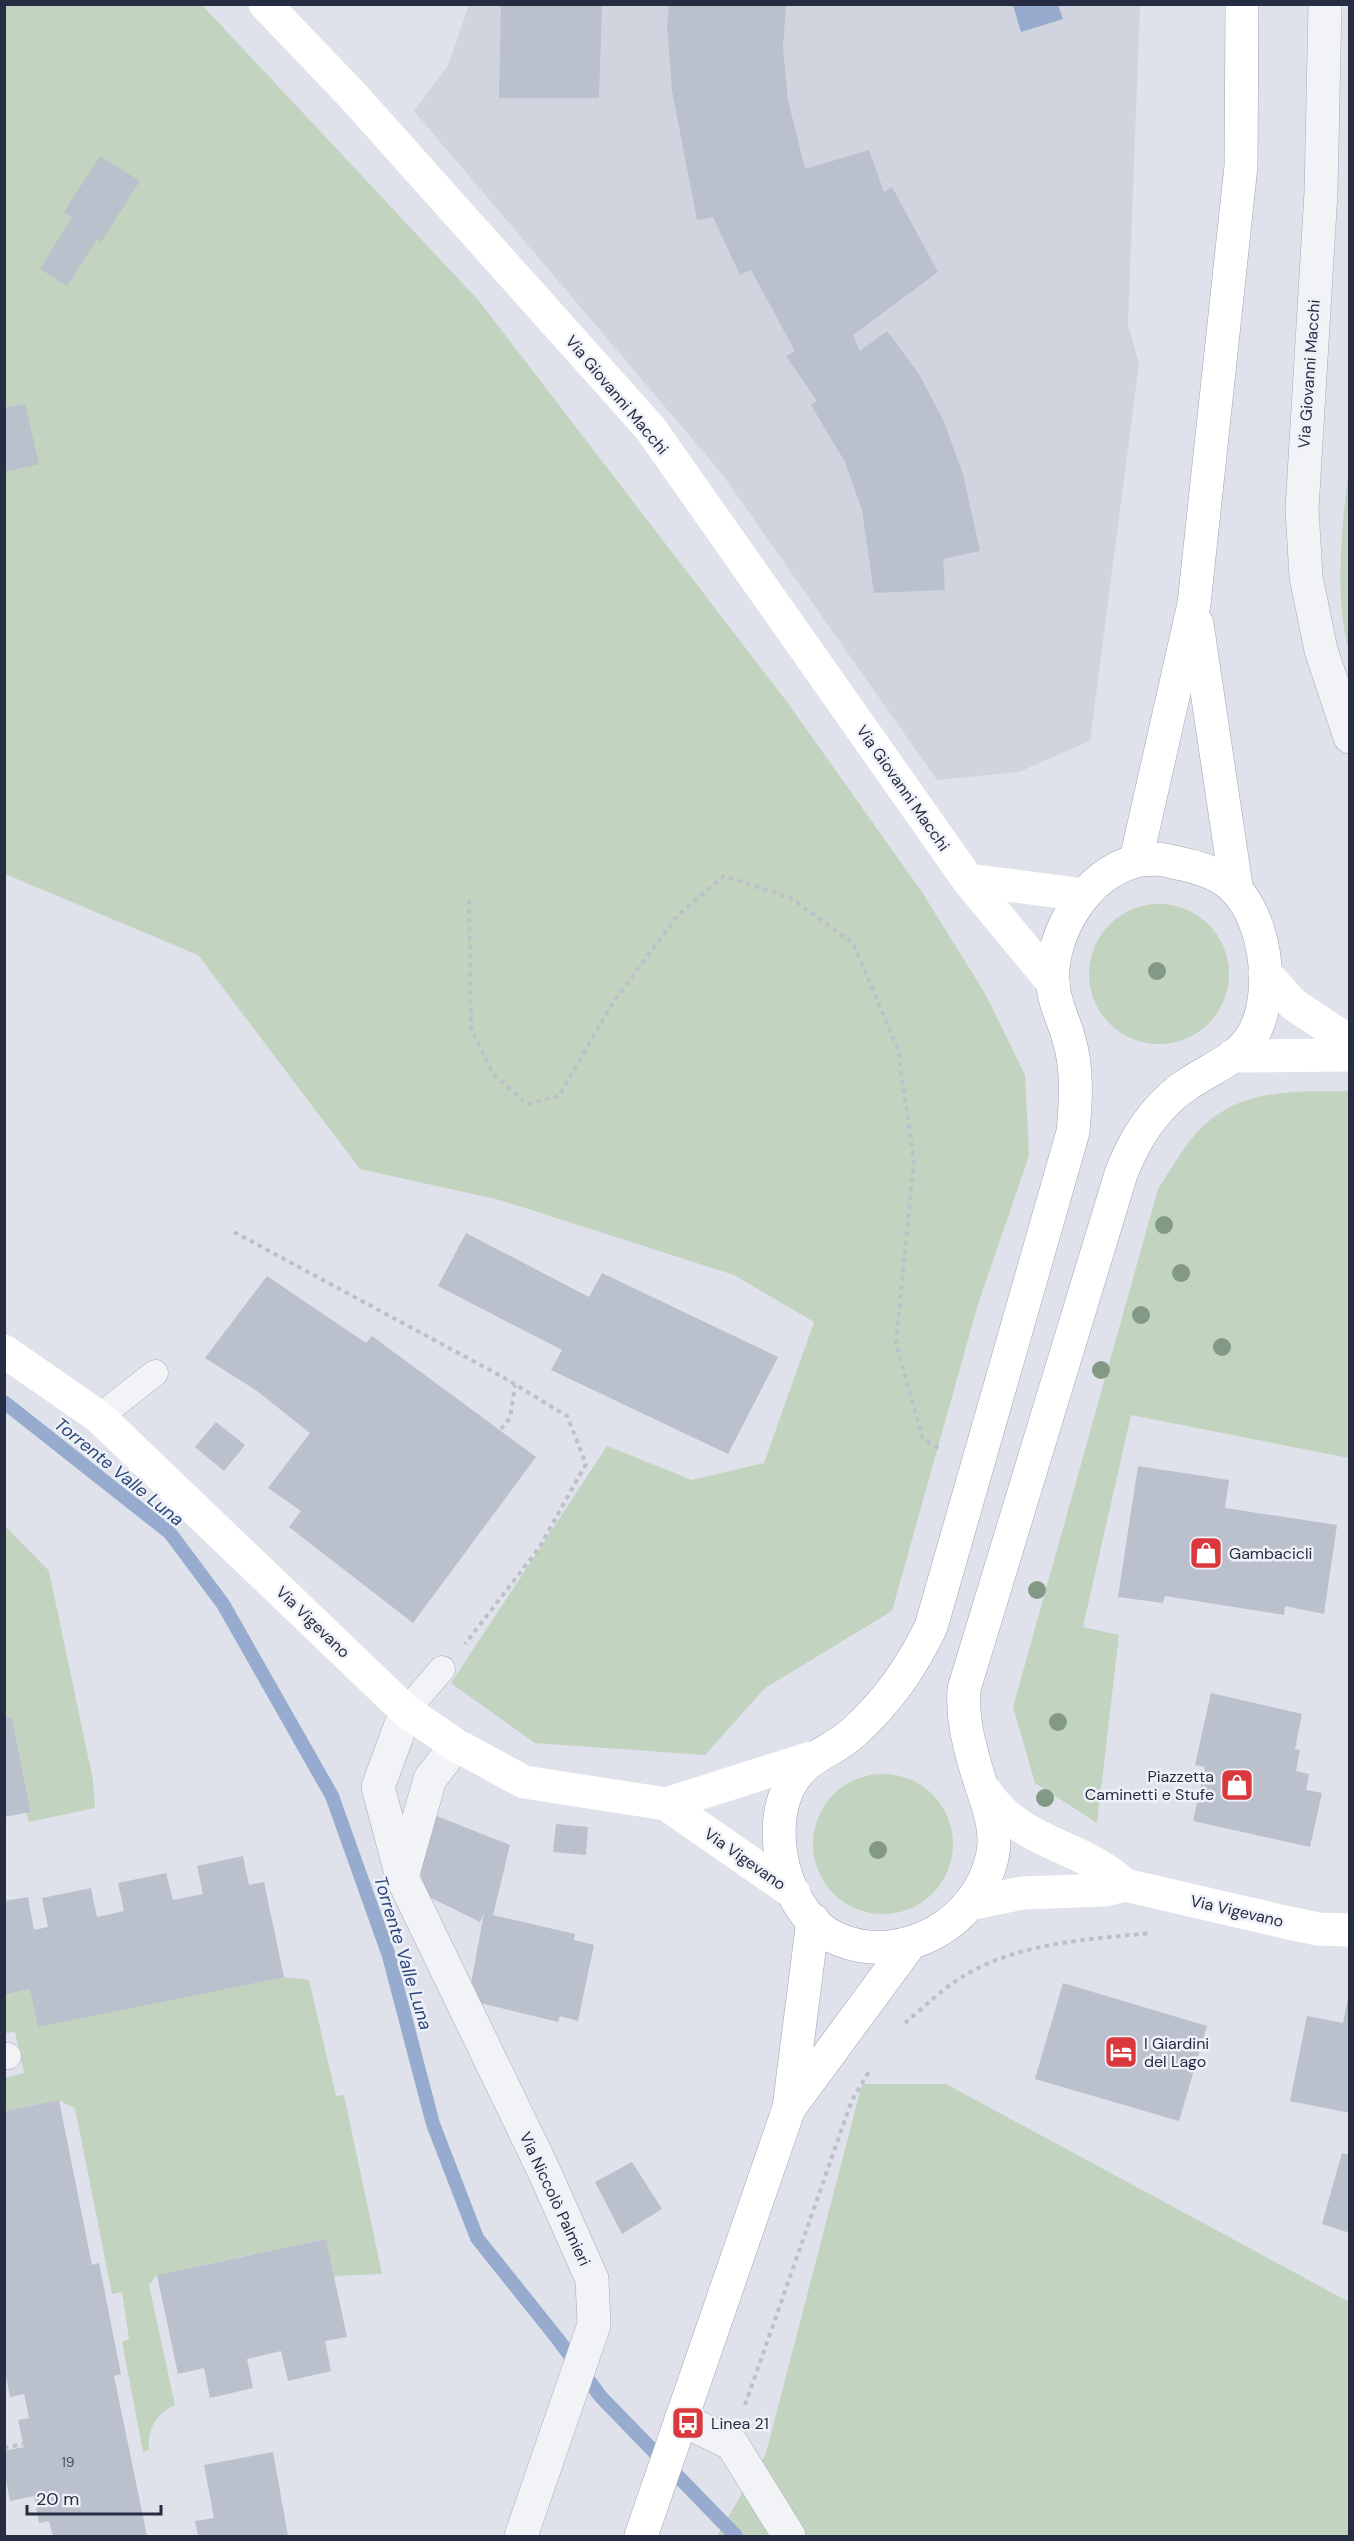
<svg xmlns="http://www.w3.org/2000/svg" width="1354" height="2541" font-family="'DM Sans',sans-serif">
<rect width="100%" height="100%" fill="#dfe2ea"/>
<!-- built -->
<path fill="#d0d4df" d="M469 5H1140L1128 324 1139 364 1090 741 1019 772 937 780 722 474 414 111 448 65Z"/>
<!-- green -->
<g fill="#c2d4bf">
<path d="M4 5H202L479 301 787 702 922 892 986 995 1025 1075 1029 1156 978 1304 892 1611 765 1688 705 1755 535 1743 451 1683 607 1446 692 1480 764 1463 814 1322 734 1275 500 1200 360 1169 198 955 5 874Z"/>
<path d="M1349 470 1350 650H1349C1334 602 1342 520 1349 470Z"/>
<circle cx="1159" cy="974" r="70"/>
<path d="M1349 1091V1458L1131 1415 1083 1627 1119 1635 1097 1823 1035 1783 1013 1707 1158 1189C1171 1170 1184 1145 1201 1128 1244 1087 1295 1092 1349 1091Z"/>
<path d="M4 1525 49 1571 93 1780 95 1808 29 1822 26 1812 31 1811 12 1717 5 1718Z"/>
<circle cx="883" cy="1844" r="70"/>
<path d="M284 1977 309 1980 336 2096 344 2095 382 2274 334 2276 325 2239 157 2275 149 2285 175 2405C155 2415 148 2428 149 2450L143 2452 122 2342 129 2339 122 2292 112 2294 75 2108 58 2100 5 2111V2078L24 2073 15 2032 5 2033V1995L30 1989Z"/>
<path d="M862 2084H946L1349 2302V2536H717L766 2453Z"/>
</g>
<!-- water -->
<path fill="#96abcd" d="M1013 5H1058L1063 19 1021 32Z"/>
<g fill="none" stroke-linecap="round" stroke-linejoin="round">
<!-- stream -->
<path stroke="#96abcd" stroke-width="14" d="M4 1402 170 1533 223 1604 332 1796 389 1956 433 2124 477 2238 557 2338 601 2397 736 2536"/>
</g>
<!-- building -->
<g fill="#bbc0cd">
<path d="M501 4H602L599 98H499Z"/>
<path d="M669 4H786L783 48 788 100 805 169 869 150 884 192 892 187 938 272 853 335 860 351 887 331 919 374 944 422 963 474 980 551 943 559 945 590 874 593 862 510 845 462 811 405 817 401 786 356 795 351 751 270 740 275 713 217 697 220 672 91 667 25Z"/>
<path d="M100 156 140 181 101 242 97 239 67 286 40 269 72 217 64 212Z"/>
<path d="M25 404 39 464 4 472V408Z"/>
<path d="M466 1233 589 1297 602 1273 778 1357 728 1454 551 1370 562 1350 438 1286Z"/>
<path d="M267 1276 366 1343 372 1336 536 1457 413 1623 289 1527 301 1511 268 1488 310 1433 257 1391 205 1358Z"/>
<path d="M216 1422 245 1445 224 1471 195 1447Z"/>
<path d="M1138 1466 1229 1480 1225 1508 1337 1525 1324 1614 1285 1606 1284 1615 1165 1596 1163 1603 1118 1597Z"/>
<path d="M1211 1693 1302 1714 1295 1749 1300 1750 1296 1771 1309 1774 1306 1790 1322 1793 1310 1847 1193 1821 1205 1767 1195 1765Z"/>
<path d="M12 1717 31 1812 4 1817V1718Z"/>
<path d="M434 1815 510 1845 493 1915 575 1934 574 1940 594 1945 578 2021 560 2016 558 2022 468 2000 484 1913 480 1922 423 1894 420 1862Z"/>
<path d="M556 1824 588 1827 586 1855 553 1852Z"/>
<path d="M243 1856 249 1885 264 1882 284 1977 38 2027 30 1989 4 1995V1901L28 1897 34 1930 48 1927 42 1898 91 1888 97 1917 124 1911 118 1883 166 1873 173 1900 203 1894 197 1866Z"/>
<path d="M1063 1983 1207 2026 1179 2121 1035 2079Z"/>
<path d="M1348 1997 1350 2113 1290 2101 1307 2016 1343 2023Z"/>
<path d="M59 2100 92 2265 99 2263 121 2374 114 2376 147 2536H53L49 2521 39 2523 34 2496 10 2501 4 2470V2451L24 2447 18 2420 29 2418 24 2394 10 2397 4 2367V2111Z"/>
<path d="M1342 2153 1350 2155V2233L1322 2224Z"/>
<path d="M632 2162 662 2209 622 2234 595 2182Z"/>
<path d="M326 2239 347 2337 325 2341 331 2371 288 2381 281 2351 247 2359 253 2388 210 2398 204 2368 178 2374 157 2275Z"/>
<path d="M273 2452 288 2536H198L195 2521 214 2518 204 2465Z"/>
</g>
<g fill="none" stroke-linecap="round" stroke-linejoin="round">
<!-- lane casing -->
<g stroke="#a8acb8" stroke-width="27">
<g id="lane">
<path d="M99 1417 155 1373"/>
<path d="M406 1711 442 1669"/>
<path d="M4 2056H8"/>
</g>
</g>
<!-- street casing -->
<g stroke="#a8acb8" stroke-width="34">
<g id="street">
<path d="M1325 4 1321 192 1302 509 1306 577 1321 650 1350 737"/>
<path d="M406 1711 378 1787 402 1877 543 2169 592 2279 594 2325 521 2536"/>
<path d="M402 1877 430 1779 456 1745"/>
<path d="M681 2419 732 2444 789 2536"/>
</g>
</g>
<!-- primary casing -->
<g stroke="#9da4b6" stroke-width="34">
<g id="primary">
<path d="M1197 624 1236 886"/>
<path d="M1159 859C1209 869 1239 875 1257 927 1270 966 1272 1027 1235 1055 1213 1071 1186 1081 1167 1101 1145 1122 1132 1146 1121 1174L964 1689C962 1716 968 1740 975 1765 983 1795 1000 1826 992 1858 977 1923 904 1965 840 1940 788 1920 766 1839 787 1791 801 1757 830 1754 854 1732 888 1701 911 1668 931 1627L1073 1132C1076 1099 1078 1067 1068 1036 1063 1018 1053 1001 1053 982 1050 933 1086 874 1136 861 1143 859 1151 860 1159 859Z"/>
<path d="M1136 860 1194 604 1241 166 1242 4"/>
<path d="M790 2107 910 1944"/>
<path d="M641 2536 789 2108 813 1920"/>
</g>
</g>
<!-- path -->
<g stroke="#bdc0c8" stroke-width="4" stroke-dasharray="4.5 4.5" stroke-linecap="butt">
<path d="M469 900 471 1029 493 1074 527 1104 559 1096 612 1004 678 915 724 876 791 898 853 943 898 1049 914 1161 896 1343 923 1439 940 1449"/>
<path d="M234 1232 501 1376 567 1416 586 1464 539 1548 465 1644"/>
<path d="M501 1429 510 1418 515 1385"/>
<path d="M905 2023C923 2008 942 1989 962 1977 1019 1942 1086 1940 1150 1933"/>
<path d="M745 2405 852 2100 870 2070"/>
<path d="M4 2448 23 2444"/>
</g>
<!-- lane -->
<use href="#lane" stroke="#f2f3f7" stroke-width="26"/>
<!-- street -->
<use href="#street" stroke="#f2f3f7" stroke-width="33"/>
<!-- secondary -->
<g stroke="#fff" stroke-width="33">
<path d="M265 4 353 96 650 428 968 880 1053 983"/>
<path d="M968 880 1084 895"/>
<path d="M1265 973 1293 1004 1350 1042"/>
<path d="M1233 1056 1350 1055"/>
<path d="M4 1351 99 1417 406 1711 456 1745 524 1782 666 1804 811 1758"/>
<path d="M985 1791C1022 1846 1080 1843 1125 1885"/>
<path d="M666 1804 794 1893"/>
<path d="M969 1904 1022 1893 1105 1890 1125 1885 1289 1923 1318 1929 1350 1930"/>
</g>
<!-- primary -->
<use href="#primary" stroke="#fff" stroke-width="33"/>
</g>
<!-- trees -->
<g fill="#829a85">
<circle cx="1157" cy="971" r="9"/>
<circle cx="1164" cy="1225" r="9"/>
<circle cx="1181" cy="1273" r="9"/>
<circle cx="1141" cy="1315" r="9"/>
<circle cx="1222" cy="1347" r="9"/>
<circle cx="1101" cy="1370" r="9"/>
<circle cx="1037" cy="1590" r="9"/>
<circle cx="1058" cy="1722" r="9"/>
<circle cx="1045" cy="1798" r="9"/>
<circle cx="878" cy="1850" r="9"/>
</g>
<!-- icons -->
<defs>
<g id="shop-square" transform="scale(1.725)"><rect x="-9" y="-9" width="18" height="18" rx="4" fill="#db383e" stroke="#eef1f7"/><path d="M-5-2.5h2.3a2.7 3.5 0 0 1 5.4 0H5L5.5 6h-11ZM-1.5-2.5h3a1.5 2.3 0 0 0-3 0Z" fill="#fff"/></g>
<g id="hotel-square" transform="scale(1.725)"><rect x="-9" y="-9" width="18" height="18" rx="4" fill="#db383e" stroke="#eef1f7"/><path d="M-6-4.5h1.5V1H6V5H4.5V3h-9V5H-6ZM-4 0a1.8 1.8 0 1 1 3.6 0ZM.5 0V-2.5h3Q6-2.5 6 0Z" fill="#fff"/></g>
<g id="bus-square" transform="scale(1.725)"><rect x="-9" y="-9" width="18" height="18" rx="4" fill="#db383e" stroke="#eef1f7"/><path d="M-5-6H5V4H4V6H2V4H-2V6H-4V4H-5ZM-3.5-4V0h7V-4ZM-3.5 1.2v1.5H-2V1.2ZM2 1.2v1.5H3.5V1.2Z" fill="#fff"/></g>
</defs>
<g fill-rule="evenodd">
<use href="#shop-square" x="1206" y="1553"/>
<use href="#shop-square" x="1237" y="1785"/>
<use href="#hotel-square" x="1121" y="2052"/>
<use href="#bus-square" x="688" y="2423"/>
</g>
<g text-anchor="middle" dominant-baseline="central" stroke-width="5" stroke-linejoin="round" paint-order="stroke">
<!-- number labels -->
<g font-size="14" fill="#4b5265">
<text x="68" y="2462">19</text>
</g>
<!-- street labels -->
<g font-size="16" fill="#262d42" stroke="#eef1f7">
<text transform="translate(1309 374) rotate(-86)">Via Giovanni Macchi</text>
<text transform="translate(617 395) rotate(50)">Via Giovanni Macchi</text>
<text transform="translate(903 788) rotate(55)">Via Giovanni Macchi</text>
<text transform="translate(313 1622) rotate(44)">Via Vigevano</text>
<text transform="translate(745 1859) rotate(35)">Via Vigevano</text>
<text transform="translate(1237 1911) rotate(13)">Via Vigevano</text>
<text transform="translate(555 2199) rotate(65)">Via Niccolò Palmieri</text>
</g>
<!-- poi labels -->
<g font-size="16" fill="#262d42" stroke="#eef1f7" text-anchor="start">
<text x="1229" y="1553">Gambacicli</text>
<text x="1214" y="1776" text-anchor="end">Piazzetta<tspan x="1214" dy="18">Caminetti e Stufe</tspan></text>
<text x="1144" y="2043">I Giardini<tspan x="1144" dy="18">del Lago</tspan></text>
<text x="711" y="2423">Linea 21</text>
</g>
<!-- water labels -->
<g font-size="18" font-style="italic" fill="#2c467a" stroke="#eef1f7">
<text transform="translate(119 1472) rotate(39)">Torrente Valle Luna</text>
<text transform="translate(403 1953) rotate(73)">Torrente Valle Luna</text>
</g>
</g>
<!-- border -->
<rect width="1354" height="2541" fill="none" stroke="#262d42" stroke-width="12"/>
<!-- scale -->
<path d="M27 2505v9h134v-9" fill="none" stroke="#262d42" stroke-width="3"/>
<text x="36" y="2505" font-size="18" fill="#262d42" stroke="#eef1f7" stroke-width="4.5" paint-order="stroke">20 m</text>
</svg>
